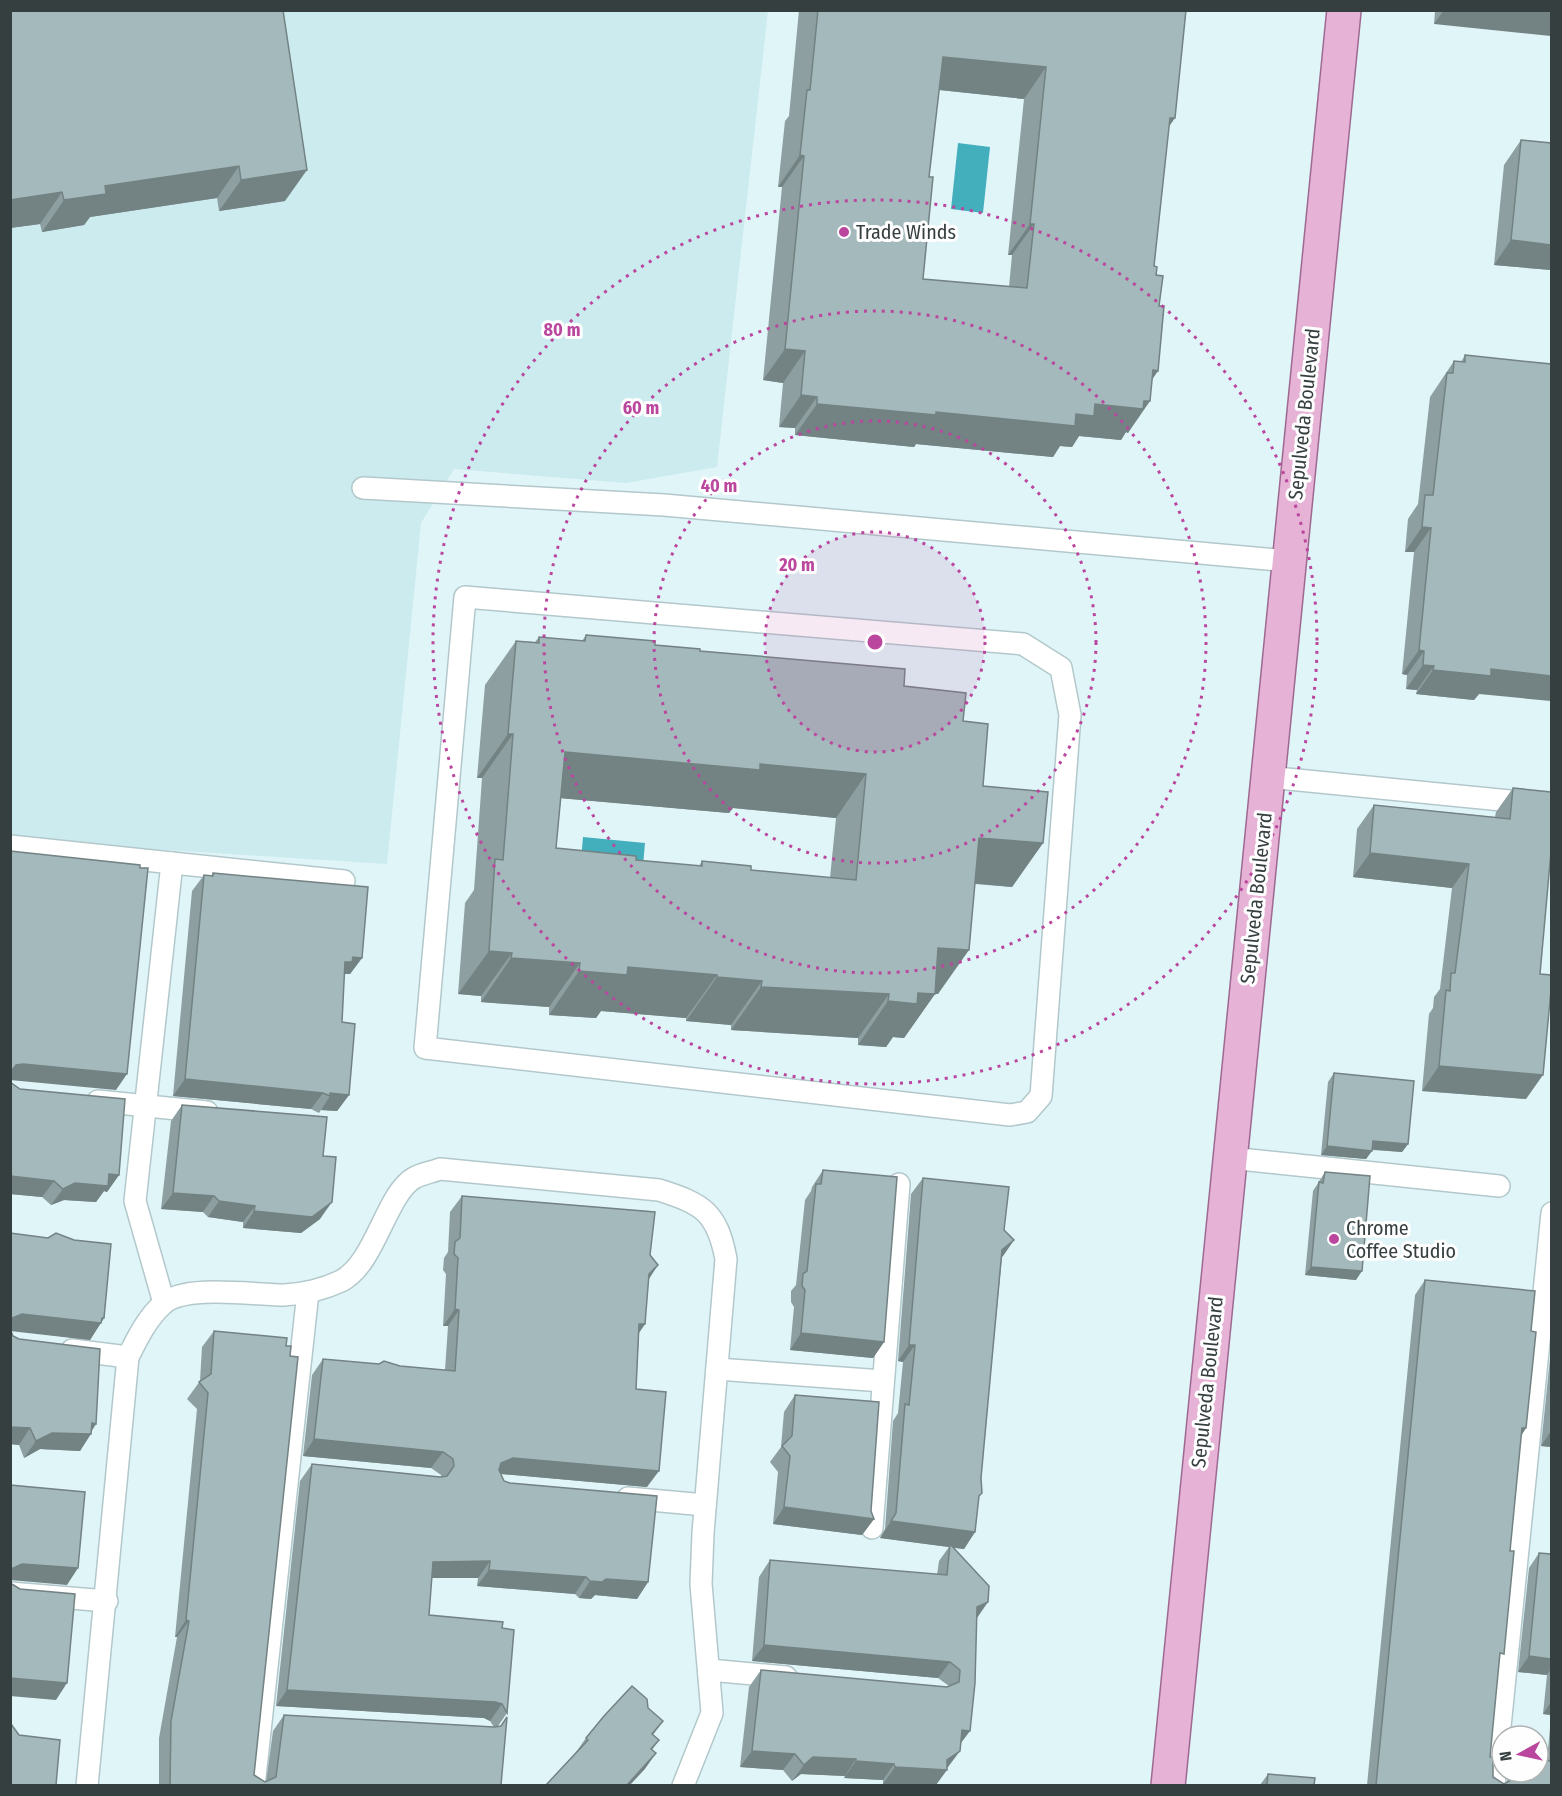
<svg xmlns="http://www.w3.org/2000/svg" width="1562" height="1796" font-family="'Fira Sans Condensed',sans-serif">
<rect width="100%" height="100%" fill="#e0f5f8"/>
<!-- built -->
<path fill="#ccebef" d="M10 11H768L717 467 626 483 454 469 421 523 387 864 11 840Z"/>
<!-- water -->
<g fill="#43afbc">
<path d="M958 143 990 147 983 213 951 209Z"/>
<path d="M583 837 645 843 642 877 580 871Z"/>
</g>
<g fill="none" stroke-linecap="round" stroke-linejoin="round">
<!-- lane casing -->
<g stroke="#b3c8cb" stroke-width="24">
<g id="lane">
<path d="M363 488 664 505 1289 561"/>
<path d="M465 597 1023 644 1061 668 1070 715 1041 1096 1027 1112 1010 1115 425 1048Z"/>
<path d="M1268 777 1552 805"/>
<path d="M10 846 344 881"/>
<path d="M98 1101 207 1112"/>
<path d="M1230 1158 1499 1186"/>
<path d="M164 1303 135 1201 172 863"/>
<path d="M72 1350 128 1357"/>
<path d="M717 1369 883 1381"/>
<path d="M628 1498 705 1505"/>
<path d="M872 1528 899 1184"/>
<path d="M10 1593 107 1601"/>
<path d="M709 1670 786 1677"/>
<path d="M87 1786 128 1357C137 1339 147 1318 163 1304 184 1284 255 1295 284 1295 303 1294 324 1289 341 1281 375 1264 386 1194 414 1178 421 1174 432 1172 440 1169L659 1190C703 1204 717 1212 726 1259L703 1533 701 1584 712 1713 683 1786"/>
<path d="M254 1786 308 1292"/>
<path d="M1494 1786 1552 1213"/>
</g>
</g>
<!-- primary casing -->
<g stroke="#9e6991" stroke-width="36">
<path id="primary" d="M1168 1786 1344 10"/>
</g>
<!-- lane -->
<use href="#lane" stroke="#fff" stroke-width="21"/>
<!-- primary -->
<use href="#primary" stroke="#e6b3d7" stroke-width="33"/>
</g>
<!-- wall -->
<g fill="#8d9fa1" fill-rule="evenodd">
<path d="M283 10 285 201 219 211 217 198 90 217 84 225 42 232 40 224 10 228Z"/>
<path d="M799 10H1186L1169 127 1154 266 1152 380 1128 433 1126 432 1121 440 1079 436 1072 447 1060 446 1053 457 916 444 914 447 795 435V428L779 427 783 383 763 380 782 187H778L785 121 789 116ZM939 90 1024 99 1008 255H1012L1009 287 923 279 929 177Z"/>
<path d="M1430 10H1551L1434 24 1435 11Z"/>
<path d="M1521 140 1551 143V270L1494 265 1504 165Z"/>
<path d="M1465 355 1479 694 1474 700 1416 694 1417 690 1406 689 1407 675 1402 674 1414 552H1405L1408 519 1418 504 1430 397 1454 361 1461 362Z"/>
<path d="M586 635 700 651 904 686 963 721 983 786 1043 843 1012 887 975 884 938 994H935L904 1038 893 1037 886 1047 858 1045V1038L731 1030V1025L686 1021V1018L601 1011 596 1018 549 1015V1007L481 1002V996L458 994 465 903 474 890 482 778H477L485 685 516 641 535 642 539 637 582 641ZM561 798 729 813 733 808 836 818 830 878 751 870 702 861 699 866 636 860 556 848Z"/>
<path d="M1513 788 1526 1099 1422 1091 1429 1014 1433 1008 1434 997 1440 989 1452 888 1353 877 1357 829 1374 805 1495 817 1496 812Z"/>
<path d="M213 873 362 958 350 974H344L342 1022 349 1095 337 1111 321 1110 319 1113 311 1109 173 1096 192 891 204 875 211 876Z"/>
<path d="M1334 1073 1408 1144 1402 1152 1372 1150 1366 1159 1321 1155 1328 1082Z"/>
<path d="M10 1082 119 1175 107 1192 104 1191 96 1202 64 1200 51 1205 42 1197 10 1194Z"/>
<path d="M182 1105 323 1156 320 1219 301 1233 243 1228V1222L208 1217 203 1212 161 1209 171 1121Z"/>
<path d="M823 1170 884 1342 873 1358 790 1350 794 1307 791 1302V1291L796 1285 805 1200 811 1191 812 1187Z"/>
<path d="M1325 1172 1356 1280 1305 1275 1313 1191Z"/>
<path d="M923 1178 1004 1230 1014 1240 1002 1257 975 1532 964 1549 954 1548 977 1618 960 1745 947 1768 883 1784V1780L844 1778 845 1776 801 1774 792 1781 783 1770 740 1767 749 1687 761 1670 947 1687 949 1686 938 1678 752 1661 759 1577 770 1560 937 1575 939 1561 949 1547 880 1538 885 1529 893 1421 898 1413 903 1362 898 1361 911 1194Z"/>
<path d="M462 1196 650 1255 645 1324 639 1333 636 1389 647 1487 501 1474 504 1481 648 1582 637 1599 595 1595 591 1599 579 1598 575 1594 477 1586 478 1578H431L429 1615 502 1628 507 1713 498 1726 501 1785H159V1738L177 1637H175L197 1409 187 1399 200 1381 202 1347 214 1331 254 1775 265 1782H266L273 1731 284 1715 494 1727 490 1721 484 1718 276 1706 300 1481 312 1464 442 1477 441 1475 431 1468 303 1456 312 1375 323 1359 445 1370 448 1326H443L446 1274 443 1270 444 1258 448 1252 450 1212Z"/>
<path d="M10 1233 104 1318 90 1340 11 1330 13 1336 96 1424 80 1451 40 1449 24 1458 19 1445 10 1444Z"/>
<path d="M1425 1280 1531 1331 1526 1428 1521 1436 1490 1757 1493 1777 1504 1784 1507 1782 1509 1772H1538L1547 1760 1551 1717V1785H1367L1415 1295Z"/>
<path d="M1551 1349V1447L1541 1446Z"/>
<path d="M795 1395 871 1511 874 1519 862 1535 773 1524 778 1472 770 1462 781 1447 784 1412Z"/>
<path d="M1539 1553 1551 1554V1715L1543 1714 1547 1675 1518 1672 1529 1568Z"/>
<path d="M648 1708 663 1721 653 1735 659 1740 652 1750 656 1753 644 1770 574 1755 586 1738Z"/>
<path d="M1268 1774 1314 1785H1260Z"/>
</g>
<!-- shaded-wall -->
<g fill="#738283">
<path d="M1444 10H1551V36L1434 24Z"/>
<path d="M943 57 1046 67 1024 99 921 88Z"/>
<path d="M1170 118H1175L1153 149Z"/>
<path d="M800 155 804 156 782 187H778Z"/>
<path d="M239 166 217 198 90 217 84 225 42 232 64 200 105 186Z"/>
<path d="M307 170 285 201 219 211 241 180Z"/>
<path d="M62 192 40 224 10 228V200Z"/>
<path d="M1030 224H1034L1012 255H1008Z"/>
<path d="M1511 240 1551 245V270L1494 265Z"/>
<path d="M785 349 805 351 783 383 763 380Z"/>
<path d="M1153 370 1158 371 1136 403Z"/>
<path d="M801 395 817 397 795 428 779 427Z"/>
<path d="M1144 401H1150L1128 433 1126 432 1121 440 1079 436 1072 447 1060 446 1053 457 916 444 914 447 795 435 817 404 936 412 1076 414 1095 404Z"/>
<path d="M1422 527 1431 528 1414 552H1405Z"/>
<path d="M1419 650 1424 651 1407 675 1402 674Z"/>
<path d="M1423 665 1434 666 1417 690 1406 689Z"/>
<path d="M1491 669 1551 676V701L1479 694 1474 700 1416 694 1433 670Z"/>
<path d="M508 734H513L482 778H477Z"/>
<path d="M565 752 760 764 866 774 836 818 733 808 729 813 535 796Z"/>
<path d="M979 838 1043 843 1012 887 949 881Z"/>
<path d="M1370 853 1469 864 1452 888 1353 877Z"/>
<path d="M938 948 969 950 938 994 908 992Z"/>
<path d="M489 951 512 953 481 996 458 994Z"/>
<path d="M353 957 362 958 350 974H344L345 962Z"/>
<path d="M511 958 580 963 549 1007 481 1002Z"/>
<path d="M628 967 717 975 686 1018 601 1011 596 1018 549 1015 579 971Z"/>
<path d="M717 977 762 981 731 1025 686 1021Z"/>
<path d="M761 987 889 994 858 1038 731 1030Z"/>
<path d="M918 993 935 994 904 1038 893 1037 886 1047 858 1045 888 1001Z"/>
<path d="M23 1064 127 1074 116 1090 10 1080V1073L16 1065Z"/>
<path d="M1439 1066 1543 1075 1526 1099 1422 1091Z"/>
<path d="M185 1079 323 1093 311 1109 173 1096Z"/>
<path d="M330 1093 349 1095 337 1111 321 1110 330 1096Z"/>
<path d="M1373 1141 1408 1144 1402 1152 1367 1149Z"/>
<path d="M1327 1146 1372 1151 1366 1159 1321 1155Z"/>
<path d="M109 1174 119 1175 107 1192 104 1191 96 1202 64 1200 51 1205 63 1189 75 1183Z"/>
<path d="M10 1176 54 1181 42 1197 10 1194Z"/>
<path d="M173 1193 214 1196 203 1212 161 1209Z"/>
<path d="M219 1201 255 1206 243 1222 208 1217Z"/>
<path d="M332 1202 320 1219 301 1233 243 1228 254 1211Z"/>
<path d="M1014 1240 1003 1256 991 1266 1002 1250Z"/>
<path d="M658 1265 647 1282 649 1274Z"/>
<path d="M1311 1267 1362 1271 1356 1280 1305 1275Z"/>
<path d="M455 1309 459 1310 448 1326H443Z"/>
<path d="M22 1314 104 1318 90 1340 10 1331V1320L12 1318Z"/>
<path d="M639 1324H645L633 1341Z"/>
<path d="M801 1333 884 1342 873 1358 790 1350Z"/>
<path d="M909 1345H915L903 1362 898 1361Z"/>
<path d="M92 1423 96 1424 89 1434H91L80 1451 40 1449 24 1458 36 1441 52 1433Z"/>
<path d="M10 1427 30 1428 19 1445 10 1444Z"/>
<path d="M1522 1428H1526L1516 1443Z"/>
<path d="M1551 1431V1447L1541 1446Z"/>
<path d="M314 1439 443 1452 431 1468 303 1456Z"/>
<path d="M513 1458 659 1471 647 1487 501 1474 490 1479 501 1463Z"/>
<path d="M784 1507 874 1519 862 1535 773 1524Z"/>
<path d="M891 1521 975 1532 964 1549 950 1547V1544L949 1547 880 1538Z"/>
<path d="M490 1561 478 1578H421L433 1562Z"/>
<path d="M22 1564 78 1568 67 1585 10 1580V1570Z"/>
<path d="M489 1570 586 1577 575 1594 477 1586Z"/>
<path d="M606 1579 648 1582 637 1599 595 1595 591 1599 579 1598 590 1581Z"/>
<path d="M988 1602 977 1618V1607Z"/>
<path d="M186 1620 189 1621 177 1637H175Z"/>
<path d="M764 1645 950 1662 938 1678 752 1661Z"/>
<path d="M1529 1656 1551 1659V1669L1547 1675 1518 1672Z"/>
<path d="M10 1678 67 1683 56 1700 10 1696Z"/>
<path d="M287 1690 495 1702 502 1704 490 1721 484 1718 276 1706Z"/>
<path d="M1551 1702V1715L1543 1714Z"/>
<path d="M962 1730 970 1731 958 1747Z"/>
<path d="M752 1751 795 1754 783 1770 740 1767Z"/>
<path d="M960 1751 948 1767 944 1770H947L936 1785 883 1784 895 1767 947 1760Z"/>
<path d="M656 1753 644 1770 630 1785H627Z"/>
<path d="M813 1757 856 1759 845 1776 801 1774 792 1781 804 1765Z"/>
<path d="M856 1761 894 1764 883 1780 844 1778Z"/>
</g>
<!-- building -->
<g fill="#a4b9bb" stroke="#738283" stroke-width="1.5" fill-rule="evenodd">
<path d="M10 10H283L307 170 241 180 239 166 105 186 106 194 64 200 62 192 10 200Z"/>
<path d="M818 10H1186L1175 118H1170L1154 266 1157 267 1156 275 1163 276 1159 306H1164L1158 371 1153 370 1150 401H1144L1143 409 1095 404 1094 416 1076 414 1075 426 936 412V415L817 404V397L801 395 805 351 785 349 804 156 800 155 807 90H810ZM943 57 1046 67 1030 224H1034L1027 288 923 279 933 177H929Z"/>
<path d="M1521 140 1551 143V245L1511 240Z"/>
<path d="M1465 355 1551 364V676L1491 669V676L1433 670 1434 666 1423 665 1424 651 1419 650 1431 528 1422 527 1425 495H1433L1447 373H1453L1454 361 1465 362Z"/>
<path d="M586 635 655 641V645L700 649V651L905 669 904 686 966 693 963 721 988 724 983 786 1048 792 1043 843 979 838 969 950 938 948 935 994 918 993 917 1004 888 1001 889 994 761 987 762 981 717 977V975L628 967 627 975 579 971 580 963 511 958 512 953 489 951 495 859 503 860 513 734H508L516 641 539 643V637L585 641ZM565 752 760 770V764L866 774 856 880 751 870V866L702 861V866L636 860V856L556 848Z"/>
<path d="M1513 788 1551 792V852L1540 974 1551 975V990L1543 1075 1439 1066 1446 990 1450 991 1451 973H1455L1469 864 1370 853 1374 805 1510 819Z"/>
<path d="M10 851 140 865V868H148L127 1074 23 1064 16 1065 10 1073Z"/>
<path d="M213 873 368 887 362 958 353 957 352 962H345L342 1022 355 1024 349 1095 330 1093V1096L323 1093 185 1079 204 875 213 876Z"/>
<path d="M1334 1073 1414 1081 1408 1144 1373 1141 1372 1151 1327 1146Z"/>
<path d="M10 1082 20 1089 125 1099 119 1175 109 1174 108 1186 75 1183 63 1189 54 1181 10 1176Z"/>
<path d="M182 1105 327 1117 323 1156 336 1157 332 1202 312 1217 254 1211 255 1206 219 1201 214 1196 173 1193Z"/>
<path d="M823 1170 897 1177 884 1342 801 1333 805 1290 802 1286 803 1274 807 1271 816 1184H821Z"/>
<path d="M1325 1172 1370 1176 1362 1271 1311 1267 1319 1182 1323 1183Z"/>
<path d="M923 1178 1009 1187 1004 1230 1014 1240 1002 1250 981 1478 982 1493 979 1496 975 1532 891 1521 896 1513 905 1404 909 1405 915 1345H909Z"/>
<path d="M462 1196 655 1212 650 1255 658 1265 649 1274 645 1324H639L636 1389 666 1392 659 1471 513 1458 501 1463 499 1470 504 1481 510 1483 657 1496 648 1582 606 1579 602 1582 590 1581 586 1577 489 1570 490 1561 433 1562 429 1615 503 1622 502 1628 514 1630 507 1713 502 1704 495 1702 287 1690 312 1464 440 1477 447 1476 454 1466 453 1459 443 1452 314 1439 323 1359 379 1364 384 1361 400 1366 455 1371 459 1310 455 1309 458 1258 454 1254 455 1242 460 1238Z"/>
<path d="M10 1233 48 1238 56 1233 74 1240 111 1244 104 1318H102L101 1323 22 1314 12 1318 10 1322Z"/>
<path d="M1425 1280 1535 1291 1531 1331 1536 1332 1526 1428H1522L1510 1551H1514L1504 1654 1500 1653 1490 1757H1493V1777L1504 1784 1515 1778 1516 1772H1538V1760L1551 1761V1785H1376Z"/>
<path d="M10 1329 13 1336 19 1339 100 1349 96 1424 92 1423 91 1434 52 1433 36 1441 30 1428 10 1427Z"/>
<path d="M214 1331 287 1338 286 1346H291L290 1356 298 1357 254 1775 265 1782 276 1777 284 1715 494 1727 501 1726 507 1717 501 1785H170L171 1721 189 1621 186 1620 208 1393 199 1382 211 1374Z"/>
<path d="M795 1395 879 1402 871 1511 874 1519 784 1507 790 1456 782 1446 792 1436Z"/>
<path d="M10 1485 85 1492 78 1568 22 1564 11 1569 10 1571Z"/>
<path d="M950 1544 989 1586 988 1602 977 1607 975 1683 970 1731 962 1730 960 1751 947 1760V1770L895 1767 894 1764 856 1761V1759L813 1757 804 1765 795 1754 752 1751 761 1670 947 1687 959 1682 960 1670 950 1662 764 1645 770 1560 947 1575Z"/>
<path d="M1539 1553 1551 1554V1659L1529 1656Z"/>
<path d="M10 1583 20 1589 75 1594 67 1683 10 1678Z"/>
<path d="M632 1686 647 1699 648 1708 663 1721 652 1734 659 1740 651 1749 656 1753 627 1785H546L588 1740 586 1738 604 1716Z"/>
<path d="M11 1724 19 1735 60 1740 56 1785H10Z"/>
<path d="M1268 1774 1315 1778 1314 1785H1267Z"/>
</g>
<!-- distance rings -->
<circle cx="875" cy="642" r="110" fill="#ba469e" fill-opacity=".12"/>
<g fill="none" stroke="#ba469e" stroke-width="3" stroke-dasharray="3 6">
<circle cx="875" cy="642" r="110"/>
<circle cx="875" cy="642" r="221"/>
<circle cx="875" cy="642" r="331"/>
<circle cx="875" cy="642" r="442"/>
</g>
<!-- markers -->
<g fill="#ba469e" stroke="#fefefe" stroke-width="2">
<circle cx="844" cy="232" r="6"/>
<circle cx="1334" cy="1239" r="6"/>
</g>
<g text-anchor="middle" dominant-baseline="central" stroke-width="6" stroke-linejoin="round" paint-order="stroke">
<!-- poi labels -->
<g font-size="20" fill="#363f40" stroke="#fefefe" text-anchor="start">
<text x="856" y="232">Trade Winds</text>
<text x="1346" y="1228">Chrome<tspan x="1346" dy="23">Coffee Studio</tspan></text>
</g>
<!-- street labels -->
<g font-size="20" fill="#363f40" stroke="#fefefe">
<text transform="translate(1304 414) rotate(-84)">Sepulveda Boulevard</text>
<text transform="translate(1256 898) rotate(-84)">Sepulveda Boulevard</text>
<text transform="translate(1207 1382) rotate(-84)">Sepulveda Boulevard</text>
</g>
</g>
<circle cx="875" cy="642" r="9" fill="#ba469e" stroke="#fefefe" stroke-width="3"/>
<g font-size="18" text-anchor="middle" font-weight="bold" fill="#ba469e" stroke="#fefefe" stroke-width="6" stroke-linejoin="round" paint-order="stroke">
<text x="562" y="336">80 m</text>
<text x="641" y="414">60 m</text>
<text x="719" y="492">40 m</text>
<text x="797" y="571">20 m</text>
</g>
<!-- border -->
<rect width="1562" height="1796" fill="none" stroke="#363f40" stroke-width="24"/>
<!-- north arrow -->
<g transform="translate(1520 1754) rotate(262)"><circle r="28" fill="#fefefe" stroke="#aeb2b2" stroke-width="1.5"/>
<path d="M0-4.5L10 22L0 15L-10 22Z" fill="#ba469e"/>
<text y="-9" font-size="16" font-weight="bold" text-anchor="middle" fill="#363f40">N</text>
</g>
</svg>
